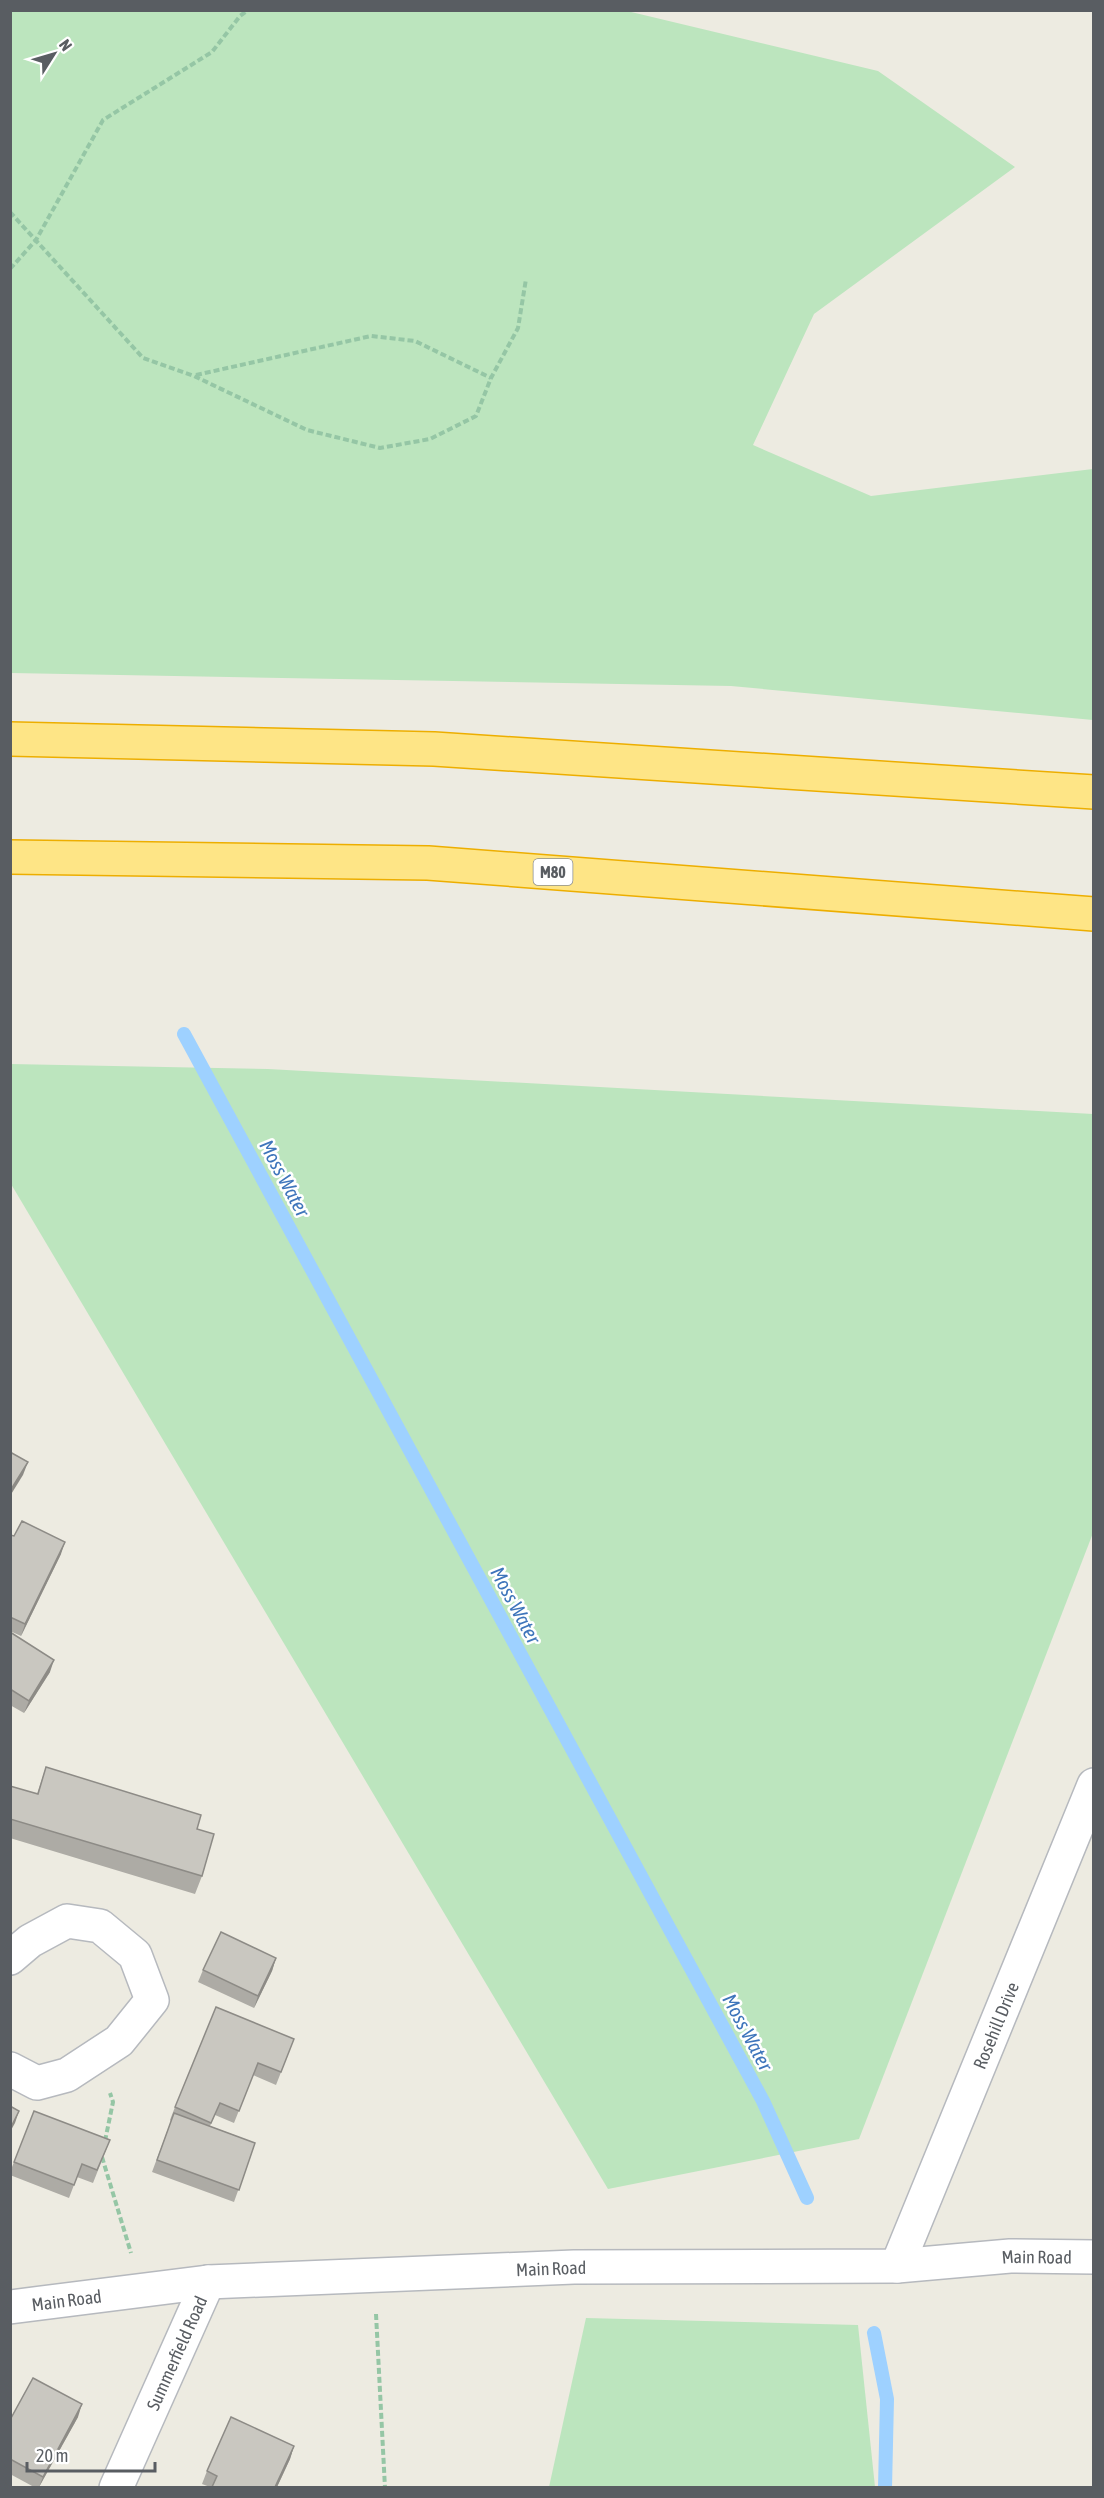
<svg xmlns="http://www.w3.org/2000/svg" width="1104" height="2498" font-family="'Asap Condensed',sans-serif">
<rect width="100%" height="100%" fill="#edebe1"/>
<!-- green -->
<g fill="#bce5be">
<path d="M11 10 627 11 878 71 1015 167 814 314 753 445 871 496 1093 469V720L731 686 11 673Z"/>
<path d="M10 1064 268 1069 1093 1114V1533L859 2139 608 2189 11 1184Z"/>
<path d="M586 2318 858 2325 875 2487H549Z"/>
</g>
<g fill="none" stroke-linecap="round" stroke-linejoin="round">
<!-- stream -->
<g stroke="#9ed1ff" stroke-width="14">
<path d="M184 1034 763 2101 807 2198"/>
<path d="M874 2333 887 2399 885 2488"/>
</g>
<!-- minor casing -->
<g stroke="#b6b9be" stroke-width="36">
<g id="minor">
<path d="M10 1958 30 1941 67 1921 100 1926 135 1955 152 2000 119 2041 67 2075 37 2083 10 2069"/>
<path id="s1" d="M897 2266 1094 1785"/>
<path id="s2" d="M10 2307 208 2282 574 2267 897 2266 1010 2256 1094 2257"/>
<path id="s3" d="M116 2488 208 2282"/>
</g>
</g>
<!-- highway casing -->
<g stroke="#edae00" stroke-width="36">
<g id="highway">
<path d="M10 739 434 749 1094 792"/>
<path d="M10 857 428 863 1094 914"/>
</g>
</g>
<!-- path -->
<g stroke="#95c6a5" stroke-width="4" stroke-dasharray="6 3" stroke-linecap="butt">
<path d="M10 212 143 358 194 376 307 430 380 448 430 439 476 416 491 378 518 328 526 279"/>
<path d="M10 269 36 240 103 120 212 52 240 16 248 10"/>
<path d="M196 375 371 336 415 341 491 378"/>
<path d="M105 2141 113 2102 110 2093"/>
<path d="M102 2157 131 2253"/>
<path d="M376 2314 385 2488"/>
</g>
<!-- minor -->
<use href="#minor" stroke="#fff" stroke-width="33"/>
<!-- highway -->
<use href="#highway" stroke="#fee586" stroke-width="33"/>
</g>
<!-- wall -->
<g fill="#adaba5">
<path d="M10 1535 61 1554 21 1636 10 1631Z"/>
<path d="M10 1632 50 1672 24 1713 10 1705Z"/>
<path d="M46 1767 197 1829 202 1876 195 1894 10 1838V1786L37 1794Z"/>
<path d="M276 1958 272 1971 254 2008 198 1982 203 1970Z"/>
<path d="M294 2039 276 2085 253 2075 234 2123 215 2115 210 2126 255 2143 234 2202 152 2172 171 2121 170 2120 175 2107Z"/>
<path d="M110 2140 93 2183 77 2177 69 2198 10 2175V2172L14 2162Z"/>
<path d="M78 2417 39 2487H34L10 2474V2420Z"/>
<path d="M294 2446 290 2459 277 2487H210L202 2484 207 2471Z"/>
</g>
<!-- shaded-wall -->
<g fill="#8d8b86">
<path d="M28 1462 23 1475 10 1496V1491Z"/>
<path d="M65 1542 61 1554 21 1636 25 1624Z"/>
<path d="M54 1660 50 1672 24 1713 29 1701Z"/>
<path d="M276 1958 272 1971 254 2008 258 1996Z"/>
<path d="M19 2111 15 2123 10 2132V2129Z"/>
<path d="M82 2404 78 2417 39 2487 43 2477Z"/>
<path d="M294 2446 290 2459 277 2487H275Z"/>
</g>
<!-- building -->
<g fill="#c9c7c0" stroke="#8d8b86" stroke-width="1.5">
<path d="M10 1452 28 1462 10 1491Z"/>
<path d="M22 1521 65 1542 25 1624 10 1617V1535L14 1536Z"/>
<path d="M10 1632 54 1660 29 1701 10 1689Z"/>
<path d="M46 1767 201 1815 197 1829 214 1834 202 1876 10 1819V1786L38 1794Z"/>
<path d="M221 1932 276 1958 258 1996 203 1970Z"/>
<path d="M216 2007 294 2039 281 2072 258 2063 239 2111 220 2103 211 2123 175 2107Z"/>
<path d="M10 2106 19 2111 10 2129Z"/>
<path d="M34 2111 110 2140 97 2170 82 2164 74 2185 14 2162Z"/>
<path d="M174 2113 255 2143 239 2190 157 2160Z"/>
<path d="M33 2378 82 2404 43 2477 10 2459V2420Z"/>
<path d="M231 2417 294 2446 275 2487H212L217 2476 207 2471Z"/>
</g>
<g text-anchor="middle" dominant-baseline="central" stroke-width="5" stroke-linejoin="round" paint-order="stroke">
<!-- shield labels -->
<rect fill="#fff" stroke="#8b8e91" stroke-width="1.5" x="533.5" y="859" width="39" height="26" rx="4.5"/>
<g font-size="16" font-weight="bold" fill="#595d62">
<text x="553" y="872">M80</text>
</g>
<!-- street labels -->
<g font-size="18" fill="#595d62" stroke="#fff">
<text stroke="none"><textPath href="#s1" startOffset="260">Rosehill Drive</textPath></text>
<text stroke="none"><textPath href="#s2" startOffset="1029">Main Road</textPath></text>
<text stroke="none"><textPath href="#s2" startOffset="543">Main Road</textPath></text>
<text stroke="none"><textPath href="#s2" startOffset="57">Main Road</textPath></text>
<text stroke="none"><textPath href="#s3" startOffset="148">Summerfield Road</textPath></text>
</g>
<!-- water labels -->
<g font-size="20" font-style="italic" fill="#3e75bb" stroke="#fff">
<text transform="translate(285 1178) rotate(62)">Moss Water</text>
<text transform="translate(516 1605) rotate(62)">Moss Water</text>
<text transform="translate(748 2032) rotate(62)">Moss Water</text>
</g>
</g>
<!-- border -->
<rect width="1104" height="2498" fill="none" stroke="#595d62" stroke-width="24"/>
<!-- north arrow -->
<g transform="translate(54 54) rotate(53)" stroke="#ffffff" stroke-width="4.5" paint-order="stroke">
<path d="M0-4.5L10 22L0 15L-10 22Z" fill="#595d62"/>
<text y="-9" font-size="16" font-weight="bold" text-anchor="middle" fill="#595d62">N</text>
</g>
<!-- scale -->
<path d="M27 2462v9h128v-9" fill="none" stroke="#595d62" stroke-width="3"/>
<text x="36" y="2462" font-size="18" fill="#595d62" stroke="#ffffff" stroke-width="4.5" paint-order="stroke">20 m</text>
</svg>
